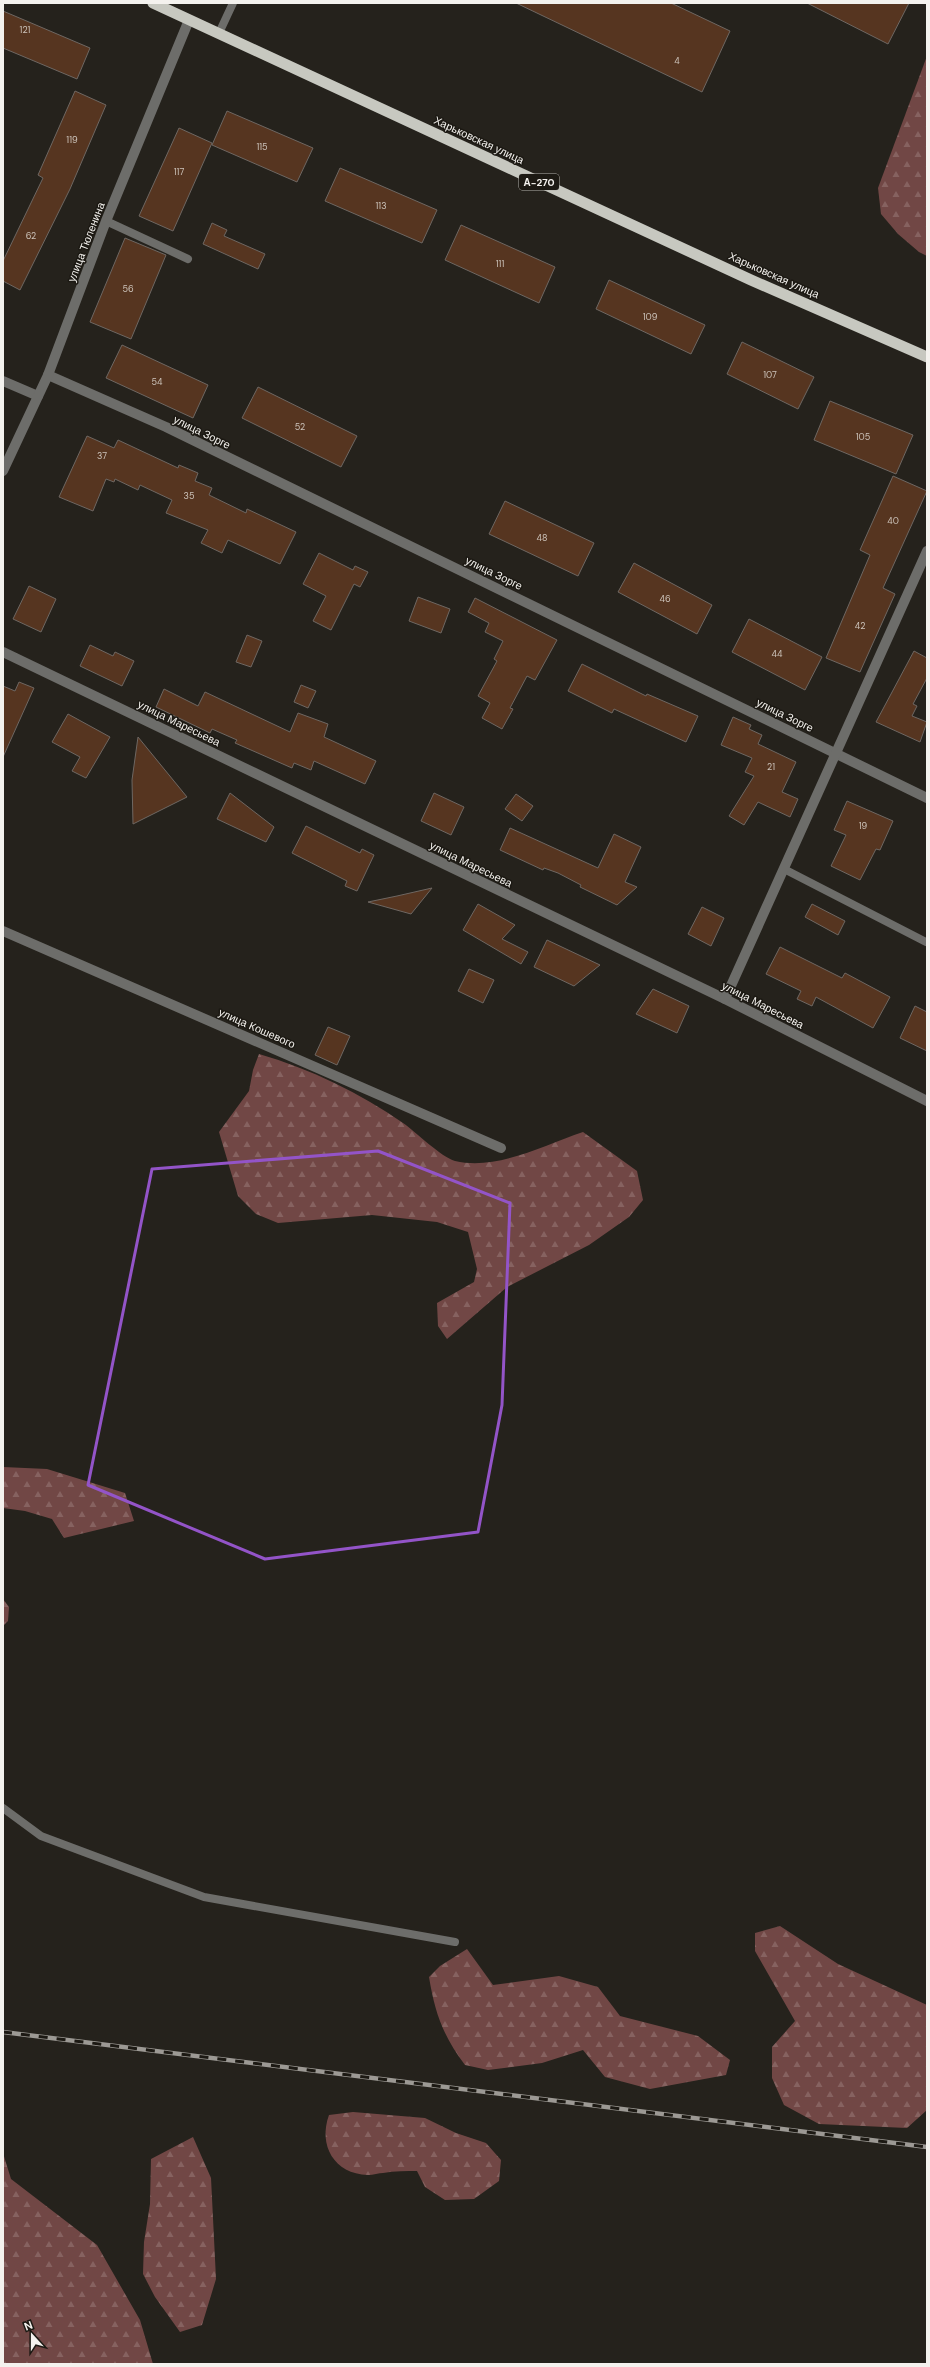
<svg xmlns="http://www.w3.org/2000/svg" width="930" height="2367" font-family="'DM Sans',sans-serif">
<defs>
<pattern id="forest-firs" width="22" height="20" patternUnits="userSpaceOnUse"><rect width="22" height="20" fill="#714745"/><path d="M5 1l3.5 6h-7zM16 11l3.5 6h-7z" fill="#866260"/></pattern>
</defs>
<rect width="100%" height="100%" fill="#25221c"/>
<!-- forest -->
<g fill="url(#forest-firs)">
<path d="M927 56V256L919 252 898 234 881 214 878 188Z"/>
<path d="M259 1054C311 1069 360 1093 403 1123 416 1132 441 1157 455 1161 497 1171 544 1145 583 1132L637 1171 643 1200 629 1217 589 1245 507 1287 447 1339 438 1326 437 1303 474 1282 477 1269 468 1232 437 1222 372 1215 278 1223 256 1214 238 1196 219 1132 249 1091 253 1070Z"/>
<path d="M3 1467 47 1469 125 1493 134 1521 64 1538 52 1519 25 1511 3 1508Z"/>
<path d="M3 1599 9 1607 8 1621 3 1626Z"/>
<path d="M780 1926 838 1964 927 2005V2110L907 2128 819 2124 784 2105 772 2078V2047L795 2021 755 1951V1933Z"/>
<path d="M467 1949 493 1985 559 1976 598 1987 620 2016 698 2036 730 2060 726 2075 650 2089 605 2077 583 2050 542 2063 488 2070 465 2065C443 2036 435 2013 429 1977L440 1966Z"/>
<path d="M353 2112 425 2118 456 2133 486 2143 501 2160 499 2181 474 2199 445 2200 425 2187 417 2171C406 2171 395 2171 383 2173 379 2173 373 2175 368 2175 334 2174 318 2145 329 2115Z"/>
<path d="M193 2137 211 2178 216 2279 202 2325 180 2332 155 2297 143 2274 144 2242 150 2204 151 2159Z"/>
<path d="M3 2153 11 2179 97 2245 140 2320 153 2364H3Z"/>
</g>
<!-- building -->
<g fill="#563520" stroke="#6e6762">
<path d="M516 3H671L730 31 702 92Z"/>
<path d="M807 3H909L888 44Z"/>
<path d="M3 11 90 48 77 79 3 48Z"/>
<path d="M75 91 106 105 70 189 20 290 3 281V261L43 178 38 175Z"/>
<path d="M227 111 313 148 297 182 212 145Z"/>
<path d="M179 128 212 143 173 231 139 216Z"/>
<path d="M340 168 437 210 422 243 325 201Z"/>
<path d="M212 223 227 230 224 236 265 254 258 269 203 244Z"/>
<path d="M461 225 555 267 539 303 445 260Z"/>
<path d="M125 238 166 255 131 339 90 322Z"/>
<path d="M609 280 705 325 691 354 596 309Z"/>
<path d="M742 342 814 377 798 409 727 374Z"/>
<path d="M122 345 208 385 193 418 106 378Z"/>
<path d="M258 387 357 436 341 467 242 418Z"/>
<path d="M830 401 913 435 896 474 814 440Z"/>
<path d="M87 436 114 448 118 440 178 468 179 465 198 473 195 481 212 488 209 495 246 513 247 509 296 532 280 564 228 540 222 553 201 543 208 530 166 513 172 500 140 485 138 490 115 479 114 482 106 479 93 511 59 497Z"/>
<path d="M893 476 927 491 883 588 895 594 860 672 826 658 870 555 860 550Z"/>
<path d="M505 501 594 543 578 576 489 534Z"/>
<path d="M319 553 353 570 355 566 368 572 360 587 354 584 331 630 313 621 326 596 303 584Z"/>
<path d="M634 563 712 605 697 634 618 592Z"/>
<path d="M29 586 56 599 41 632 13 619Z"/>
<path d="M418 597 450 609 441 633 409 621Z"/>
<path d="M475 598 557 640 535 680 527 676 510 708 513 709 502 729 482 718 490 703 478 696 497 661 494 659 503 641 485 632 489 623 468 612Z"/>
<path d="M749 619 822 657 805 690 732 652Z"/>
<path d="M247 635 262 641 251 667 236 662Z"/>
<path d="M90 645 113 656 115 652 134 661 122 686 80 666Z"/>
<path d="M914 651 927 658V678L913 704 917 706 912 716 927 722 920 742 876 722Z"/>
<path d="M582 664 646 696 647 694 698 716 686 742 614 709 612 713 568 691Z"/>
<path d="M19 682 34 688 3 757V686L15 691Z"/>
<path d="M301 685 316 691 308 708 294 702Z"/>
<path d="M164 689 198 706 205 692 290 732 298 713 328 724 324 737 376 761 365 784 314 761 311 770 294 763 292 768 235 743 237 740 212 729 210 733 156 707Z"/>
<path d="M68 714 110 737 86 778 72 771 80 757 52 742Z"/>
<path d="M733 717 751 725 749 729 762 735 758 744 796 762 782 792 798 799 790 817 758 802 744 825 729 816 754 776 745 772 752 758 721 745Z"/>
<path d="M138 737 187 797 133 824 132 780Z"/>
<path d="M230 793 274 827 266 842 217 819Z"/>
<path d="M434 793 464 807 451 835 421 821Z"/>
<path d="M516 794 533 806 522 821 505 809Z"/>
<path d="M847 801 893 821 880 850 876 849 860 880 831 866 846 835 834 830Z"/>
<path d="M306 826 360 853 362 849 374 855 357 891 345 886 347 881 292 853Z"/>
<path d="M510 828 598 868 614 834 641 847 625 882 637 887 617 905 580 887 581 885 558 873 544 868 543 870 500 850Z"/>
<path d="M432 888 411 914 368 902 397 896Z"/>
<path d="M478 904 515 925 502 939 528 952 521 964 463 930Z"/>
<path d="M812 904 845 921 838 935 805 917Z"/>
<path d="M702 907 724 918 711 946 688 934Z"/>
<path d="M547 940 600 965 574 986 534 967Z"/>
<path d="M780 947 842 978 845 973 890 997 873 1028 816 997 812 1006 797 999 801 991 766 974Z"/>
<path d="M469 969 494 980 483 1003 458 991Z"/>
<path d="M653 989 689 1006 677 1033 636 1014Z"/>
<path d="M915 1006 927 1012V1051L900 1038Z"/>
<path d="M328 1027 350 1036 337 1065 315 1055Z"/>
</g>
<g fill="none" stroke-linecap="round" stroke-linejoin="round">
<!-- service -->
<g stroke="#6d6d6a" stroke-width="8">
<path d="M219 33 233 3"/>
<path d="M106 221 188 259"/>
<path d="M784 869 926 942"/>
<path d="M3 1808 41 1836 204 1897 455 1942"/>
</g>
<!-- minor -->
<g stroke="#6d6d6a" stroke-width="10">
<path d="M48 375 166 427 927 798"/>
<path d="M3 381 38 396"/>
<path d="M3 471 48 375 106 221 189 20"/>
<path d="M3 652 725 999 927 1101"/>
<path d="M3 931 501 1148"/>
<path d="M725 999 927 551"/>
</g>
<!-- trunk -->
<path stroke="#c7c8c0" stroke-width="11" d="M153 3 751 280 927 357"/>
<!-- rail casing -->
<g stroke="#9c9994" stroke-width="4.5">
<path id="rail" d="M3 2032 927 2147"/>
</g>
<!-- rail -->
<use href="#rail" stroke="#1c1913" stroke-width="3" stroke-dasharray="9" stroke-linecap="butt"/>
</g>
<!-- marked area -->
<path fill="none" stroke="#9354c8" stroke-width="3" stroke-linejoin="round" d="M378 1151 510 1203 502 1405 478 1532 265 1559 88 1485 152 1169Z"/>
<g text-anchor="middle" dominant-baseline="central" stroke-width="3" stroke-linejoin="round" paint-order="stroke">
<!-- number labels -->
<g font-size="9" fill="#ccc3ba">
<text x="25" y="30">121</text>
<text x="677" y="61">4</text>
<text x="72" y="140">119</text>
<text x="262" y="147">115</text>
<text x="179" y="172">117</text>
<text x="381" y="206">113</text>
<text x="31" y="236">62</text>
<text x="500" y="264">111</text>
<text x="128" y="289">56</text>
<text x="650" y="317">109</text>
<text x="770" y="375">107</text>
<text x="157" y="382">54</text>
<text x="300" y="427">52</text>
<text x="863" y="437">105</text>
<text x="102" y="456">37</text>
<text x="189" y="496">35</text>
<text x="893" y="521">40</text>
<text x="542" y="538">48</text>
<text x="665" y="599">46</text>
<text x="860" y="626">42</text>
<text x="777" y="654">44</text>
<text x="771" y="767">21</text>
<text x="863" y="826">19</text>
</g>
<!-- shield labels -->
<rect fill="#1c1913" stroke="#b3b1ac" stroke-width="1" x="519" y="174" width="40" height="16" rx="3"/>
<g font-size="10" font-weight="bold" fill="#f4f2ee">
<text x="539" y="182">А-270</text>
</g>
<!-- street labels -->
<g font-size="11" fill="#f4f2ee" stroke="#1c1913">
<text transform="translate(479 140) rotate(25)">Харьковская улица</text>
<text transform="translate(86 242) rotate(-69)">улица Тюленина</text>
<text transform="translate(774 275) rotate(24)">Харьковская улица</text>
<text transform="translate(202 432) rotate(26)">улица Зорге</text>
<text transform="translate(494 573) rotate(26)">улица Зорге</text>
<text transform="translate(785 715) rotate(26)">улица Зорге</text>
<text transform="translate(179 723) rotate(26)">улица Маресьева</text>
<text transform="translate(471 864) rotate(26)">улица Маресьева</text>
<text transform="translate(763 1005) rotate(27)">улица Маресьева</text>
<text transform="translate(257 1028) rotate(24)">улица Кошевого</text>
</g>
</g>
<!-- border -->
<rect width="930" height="2367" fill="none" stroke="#f4f2ee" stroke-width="8"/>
<!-- north arrow -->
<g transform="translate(32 2335) rotate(339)" stroke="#1c1913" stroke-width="3" paint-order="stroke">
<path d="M0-3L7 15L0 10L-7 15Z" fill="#f4f2ee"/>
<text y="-6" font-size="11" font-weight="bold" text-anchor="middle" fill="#f4f2ee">N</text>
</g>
</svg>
